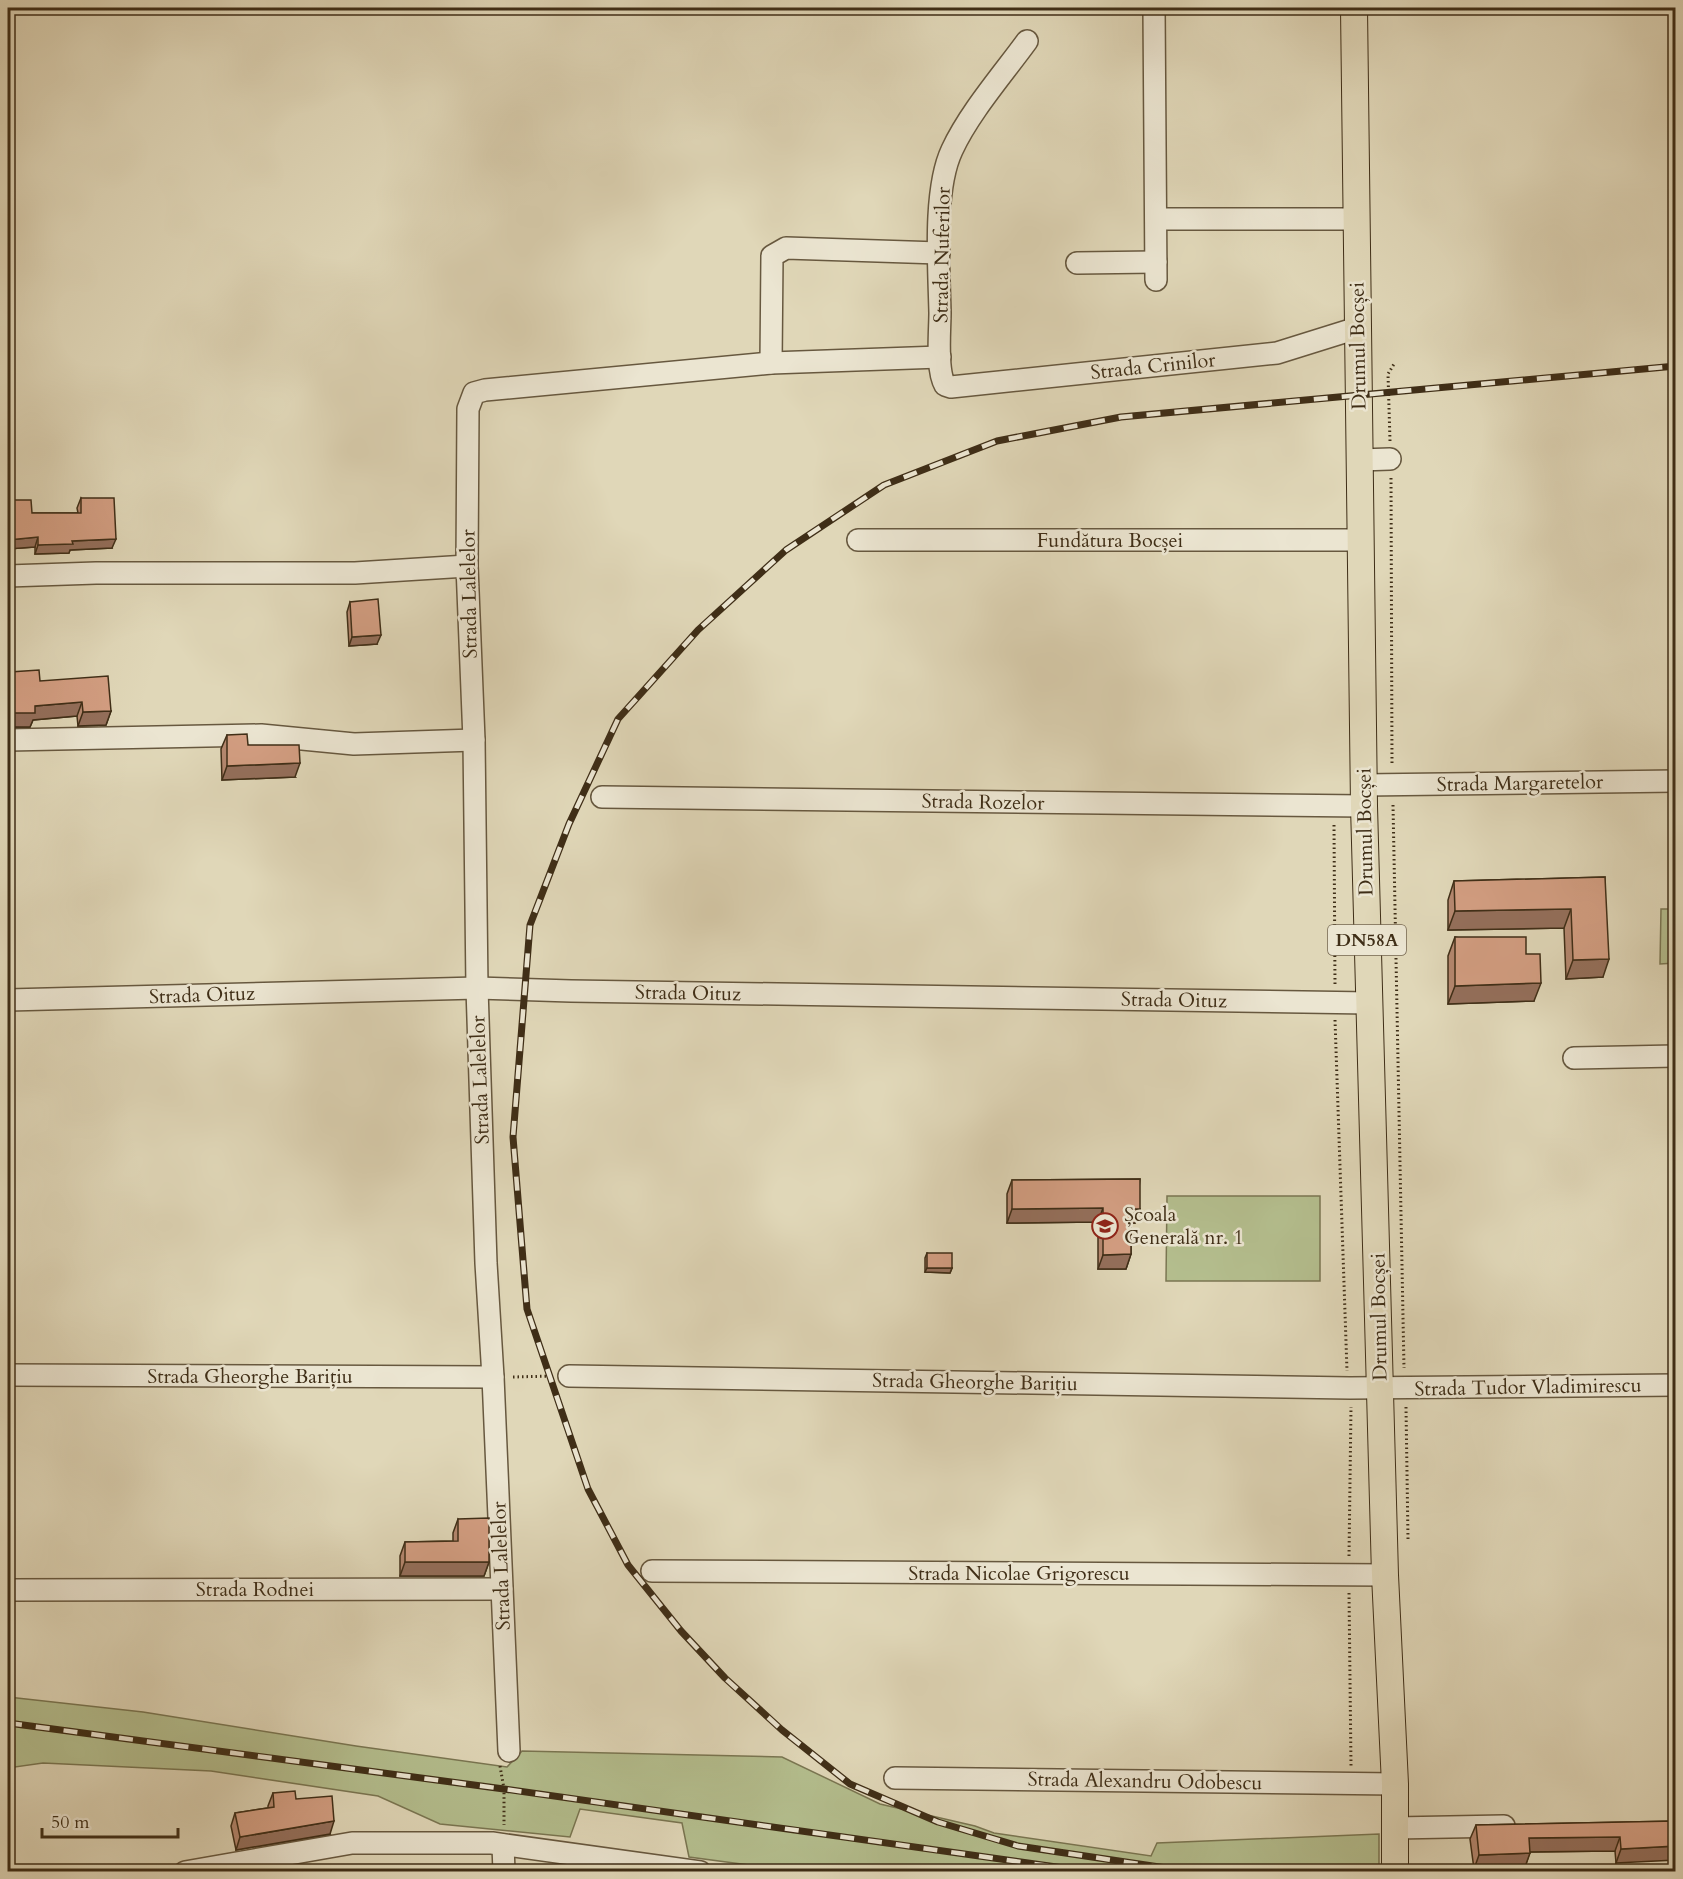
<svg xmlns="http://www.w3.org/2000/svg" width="1683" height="1879" font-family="Cardo,serif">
<rect width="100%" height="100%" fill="#e0d7b8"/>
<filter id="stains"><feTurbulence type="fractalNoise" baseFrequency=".00333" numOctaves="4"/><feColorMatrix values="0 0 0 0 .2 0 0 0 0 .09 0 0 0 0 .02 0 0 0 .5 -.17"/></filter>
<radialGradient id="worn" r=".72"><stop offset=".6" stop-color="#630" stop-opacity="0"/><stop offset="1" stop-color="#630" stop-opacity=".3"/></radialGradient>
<!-- green -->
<g fill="#b4be8e" stroke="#7a7652" stroke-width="1.5">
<path d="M1661 909H1675V963L1660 964Z"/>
<path d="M1167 1196H1320V1281H1166Z"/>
<path d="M8 1697 143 1712 356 1746 507 1767 522 1751 782 1757 880 1804 975 1826 994 1833 1151 1856 1157 1843 1379 1834V1871H793L689 1857 682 1823 580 1809 570 1837 440 1824 378 1796 211 1771 43 1763 8 1768Z"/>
</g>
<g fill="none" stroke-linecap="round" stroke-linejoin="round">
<!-- minor casing -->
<g stroke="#67583f" stroke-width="24">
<g id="minor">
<path d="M1154 8 1156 280"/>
<path d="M1027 41C1003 74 969 113 952 150 933 190 939 267 940 313 940 331 936 370 945 385L951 387 1277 353 1357 328"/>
<path d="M1156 219H1356"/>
<path d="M1077 263 1156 262"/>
<path d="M771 363 772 256 786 248 939 253"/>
<path d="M1360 460 1390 459"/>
<path d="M858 540H1362"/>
<path d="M8 576 96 573H355L467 566"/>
<path d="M8 740 261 735 354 744 474 740"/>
<path d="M1364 785 1676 781"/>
<path d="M602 797 1364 806"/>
<path d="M8 1000 477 988 571 991 1369 1003"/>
<path d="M1574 1058 1676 1056"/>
<path d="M8 1375 493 1377"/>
<path d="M569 1376 1350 1388 1676 1385"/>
<path d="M652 1571 1385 1575"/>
<path d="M8 1590 502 1589"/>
<path d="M509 1751 493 1377 486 1263 477 988 474 740 467 566 468 409 474 393 485 390 771 363 940 357"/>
<path d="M895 1778 1395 1784"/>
<path d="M1395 1828 1504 1826"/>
<path d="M503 1845 504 1872"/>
<path d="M185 1872 352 1843H492L700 1872"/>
</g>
</g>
<!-- major casing -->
<g stroke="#3f2e17" stroke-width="28">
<path id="major" d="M1354 8 1364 806 1385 1575 1395 1784V1872"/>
</g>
<!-- path -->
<g stroke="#3f2e17" stroke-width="3" stroke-dasharray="1.5 3" stroke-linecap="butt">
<path d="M1390 441 1388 374 1394 364"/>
<path d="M1391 478 1392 765"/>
<path d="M1393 805 1404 1368"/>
<path d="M1334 825 1335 984"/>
<path d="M1335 1020 1347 1371"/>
<path d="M513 1377 552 1376"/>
<path d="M1406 1407 1408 1539"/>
<path d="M1349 1556 1351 1407"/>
<path d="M1349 1593 1351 1766"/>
<path d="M500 1766 504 1789V1825"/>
</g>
<!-- minor -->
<use href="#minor" stroke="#ebe5d1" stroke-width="21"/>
<!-- major -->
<use href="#major" stroke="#e0d7b8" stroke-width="26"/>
<!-- rail casing -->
<g stroke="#3f2e17" stroke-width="7">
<g id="rail">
<path d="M8 1723 504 1789 1092 1872"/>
<path d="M1193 1872 1018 1846 938 1822 850 1784 782 1730 725 1678 681 1631 628 1565 588 1489 527 1309 513 1137 530 925 569 824 618 719 698 630 786 550 884 485 997 441 1121 417 1676 366"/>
</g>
</g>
<!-- rail -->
<use href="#rail" stroke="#ebe5d1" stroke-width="4.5" stroke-dasharray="14" stroke-linecap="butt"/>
</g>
<!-- wall -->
<g fill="#b58870" stroke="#3f2e17" stroke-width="1.5">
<path d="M81 498 112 548 70 550 69 553 35 554V547L8 549V500L32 513H78L77 508Z"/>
<path d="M350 602 377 644 349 646 347 612Z"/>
<path d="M10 672 40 681 111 711 106 725 78 726 77 716 33 720 30 727H8V680Z"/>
<path d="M227 735 248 745 295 777 222 780 221 749Z"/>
<path d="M1605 877 1603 977 1566 979 1564 928 1448 930V900L1454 881Z"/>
<path d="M1455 937 1526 954 1534 1001 1448 1004V956Z"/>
<path d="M1140 1179 1135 1223H1131V1254L1126 1269H1098V1222L1007 1223V1194L1012 1180Z"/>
<path d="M927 1253 952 1268 950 1273 925 1272V1258Z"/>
<path d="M458 1519 489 1562 484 1576H400V1556L405 1542 453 1541V1533Z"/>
<path d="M273 1793 296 1799 330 1834 236 1850 231 1826 235 1813 268 1808V1806Z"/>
<path d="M1676 1821 1616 1863 1615 1851 1530 1852 1525 1867 1474 1869 1470 1839 1476 1825Z"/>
</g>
<!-- shaded-wall -->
<g fill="#946f5b" stroke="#3f2e17" stroke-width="1.5">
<path d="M38 537 35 547 8 549V540Z"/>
<path d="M116 539 112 548 70 550 69 553 35 554 38 545 72 541Z"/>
<path d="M381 635 377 644 349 646 352 637Z"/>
<path d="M82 702 77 716 33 720 30 727H8L13 713 35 706Z"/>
<path d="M111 711 106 725 78 726 83 712Z"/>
<path d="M300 763 295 777 222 780 227 766Z"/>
<path d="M1571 909 1564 928 1448 930 1455 911Z"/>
<path d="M1609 959 1603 977 1566 979 1573 960Z"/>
<path d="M1541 983 1534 1001 1448 1004 1455 986Z"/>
<path d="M1103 1208 1098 1222 1007 1223 1012 1209Z"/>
<path d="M1131 1209H1140L1135 1223 1126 1224Z"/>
<path d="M1131 1254 1126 1269H1098L1103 1255Z"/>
<path d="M927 1268H952L950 1273 925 1272Z"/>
<path d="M405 1562H489L484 1576H400Z"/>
<path d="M334 1821 330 1834 236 1850 240 1837Z"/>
<path d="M1620 1837 1615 1851 1524 1852 1529 1838Z"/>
<path d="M1676 1846V1860L1616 1863 1621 1849Z"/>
<path d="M1530 1853 1525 1867 1474 1869 1479 1855Z"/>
</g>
<!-- building -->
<g fill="#d39e82" stroke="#3f2e17" stroke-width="1.5">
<path d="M81 498H114L116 539 72 541 73 544 38 545V537L8 540V500H31L32 513H81Z"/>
<path d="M378 599 381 635 352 637 350 602Z"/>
<path d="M39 670 40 681 108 676 111 711 83 712 82 702 35 706V713H13L10 672Z"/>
<path d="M247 734 248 745H299L300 763 227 766V735Z"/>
<path d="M1605 877 1609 959 1573 960 1571 909 1455 911 1454 881Z"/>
<path d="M1455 937H1526V954H1540L1541 983 1455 986Z"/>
<path d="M1140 1179V1209H1131V1254L1103 1255V1208L1012 1209V1180Z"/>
<rect x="927" y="1253" width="25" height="15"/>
<path d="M489 1518V1562H405V1542L458 1541V1519Z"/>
<path d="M295 1791 296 1799 332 1796 334 1821 240 1837 235 1813 274 1807 273 1793Z"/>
<path d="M1676 1821V1846L1621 1849 1620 1837 1529 1838 1530 1853 1479 1855 1476 1825Z"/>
</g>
<!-- icons -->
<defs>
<g id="school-ring" transform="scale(1.35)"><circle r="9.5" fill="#ebe5d1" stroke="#8f2418" stroke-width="1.5"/><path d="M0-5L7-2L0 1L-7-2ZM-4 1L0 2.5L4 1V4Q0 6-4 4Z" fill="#8f2418"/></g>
</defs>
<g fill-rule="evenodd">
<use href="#school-ring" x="1105" y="1226"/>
</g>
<g text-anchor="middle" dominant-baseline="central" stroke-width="5" stroke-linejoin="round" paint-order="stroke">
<!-- shield labels -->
<rect fill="#ebe5d1" stroke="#73654f" stroke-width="1.5" x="1328" y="925" width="78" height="30" rx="4.5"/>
<g font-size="18" font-weight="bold" fill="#3f2e17">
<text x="1367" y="940">DN58A</text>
</g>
<!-- street labels -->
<g font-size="20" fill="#3f2e17" stroke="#ebe5d1">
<text transform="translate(942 255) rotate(-89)">Strada Nuferilor</text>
<text transform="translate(1358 346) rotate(-91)">Drumul Bocșei</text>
<text transform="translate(1153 366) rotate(-6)">Strada Crinilor</text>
<text x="1110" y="540">Fundătura Bocșei</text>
<text transform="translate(469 594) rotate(-91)">Strada Lalelelor</text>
<text transform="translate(1520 783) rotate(-1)">Strada Margaretelor</text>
<text transform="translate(983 802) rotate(1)">Strada Rozelor</text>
<text transform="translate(1365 832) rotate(-91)">Drumul Bocșei</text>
<text transform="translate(688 993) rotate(1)">Strada Oituz</text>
<text transform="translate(202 995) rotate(-2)">Strada Oituz</text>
<text transform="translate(1174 1000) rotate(1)">Strada Oituz</text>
<text transform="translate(480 1080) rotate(-92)">Strada Lalelelor</text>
<text transform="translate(1379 1317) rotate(-91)">Drumul Bocșei</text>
<text x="250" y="1376">Strada Gheorghe Barițiu</text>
<text transform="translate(975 1382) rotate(1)">Strada Gheorghe Barițiu</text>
<text transform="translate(1528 1387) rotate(-1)">Strada Tudor Vladimirescu</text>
<text transform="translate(501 1566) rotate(-92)">Strada Lalelelor</text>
<text x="1019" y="1573">Strada Nicolae Grigorescu</text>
<text x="255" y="1589">Strada Rodnei</text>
<text transform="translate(1145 1781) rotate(1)">Strada Alexandru Odobescu</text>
</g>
<!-- poi labels -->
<g font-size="20" fill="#3f2e17" stroke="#ebe5d1" text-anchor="start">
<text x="1124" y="1214">Școala<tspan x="1124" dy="23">Generală nr. 1</tspan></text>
</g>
</g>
<!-- margin -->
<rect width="1683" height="1879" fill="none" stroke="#e0d7b8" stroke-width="30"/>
<rect x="9" y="9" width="1665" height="1861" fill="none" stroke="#3f2e17" stroke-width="3"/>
<rect x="15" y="15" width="1653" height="1849" fill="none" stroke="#3f2e17" stroke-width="1.5"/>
<!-- scale -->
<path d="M42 1828v9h136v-9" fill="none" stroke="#3f2e17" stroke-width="3"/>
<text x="51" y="1828" font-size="18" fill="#3f2e17" stroke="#ebe5d1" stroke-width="4.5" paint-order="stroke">50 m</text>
<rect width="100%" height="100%" filter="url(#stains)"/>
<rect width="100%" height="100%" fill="url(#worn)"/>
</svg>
